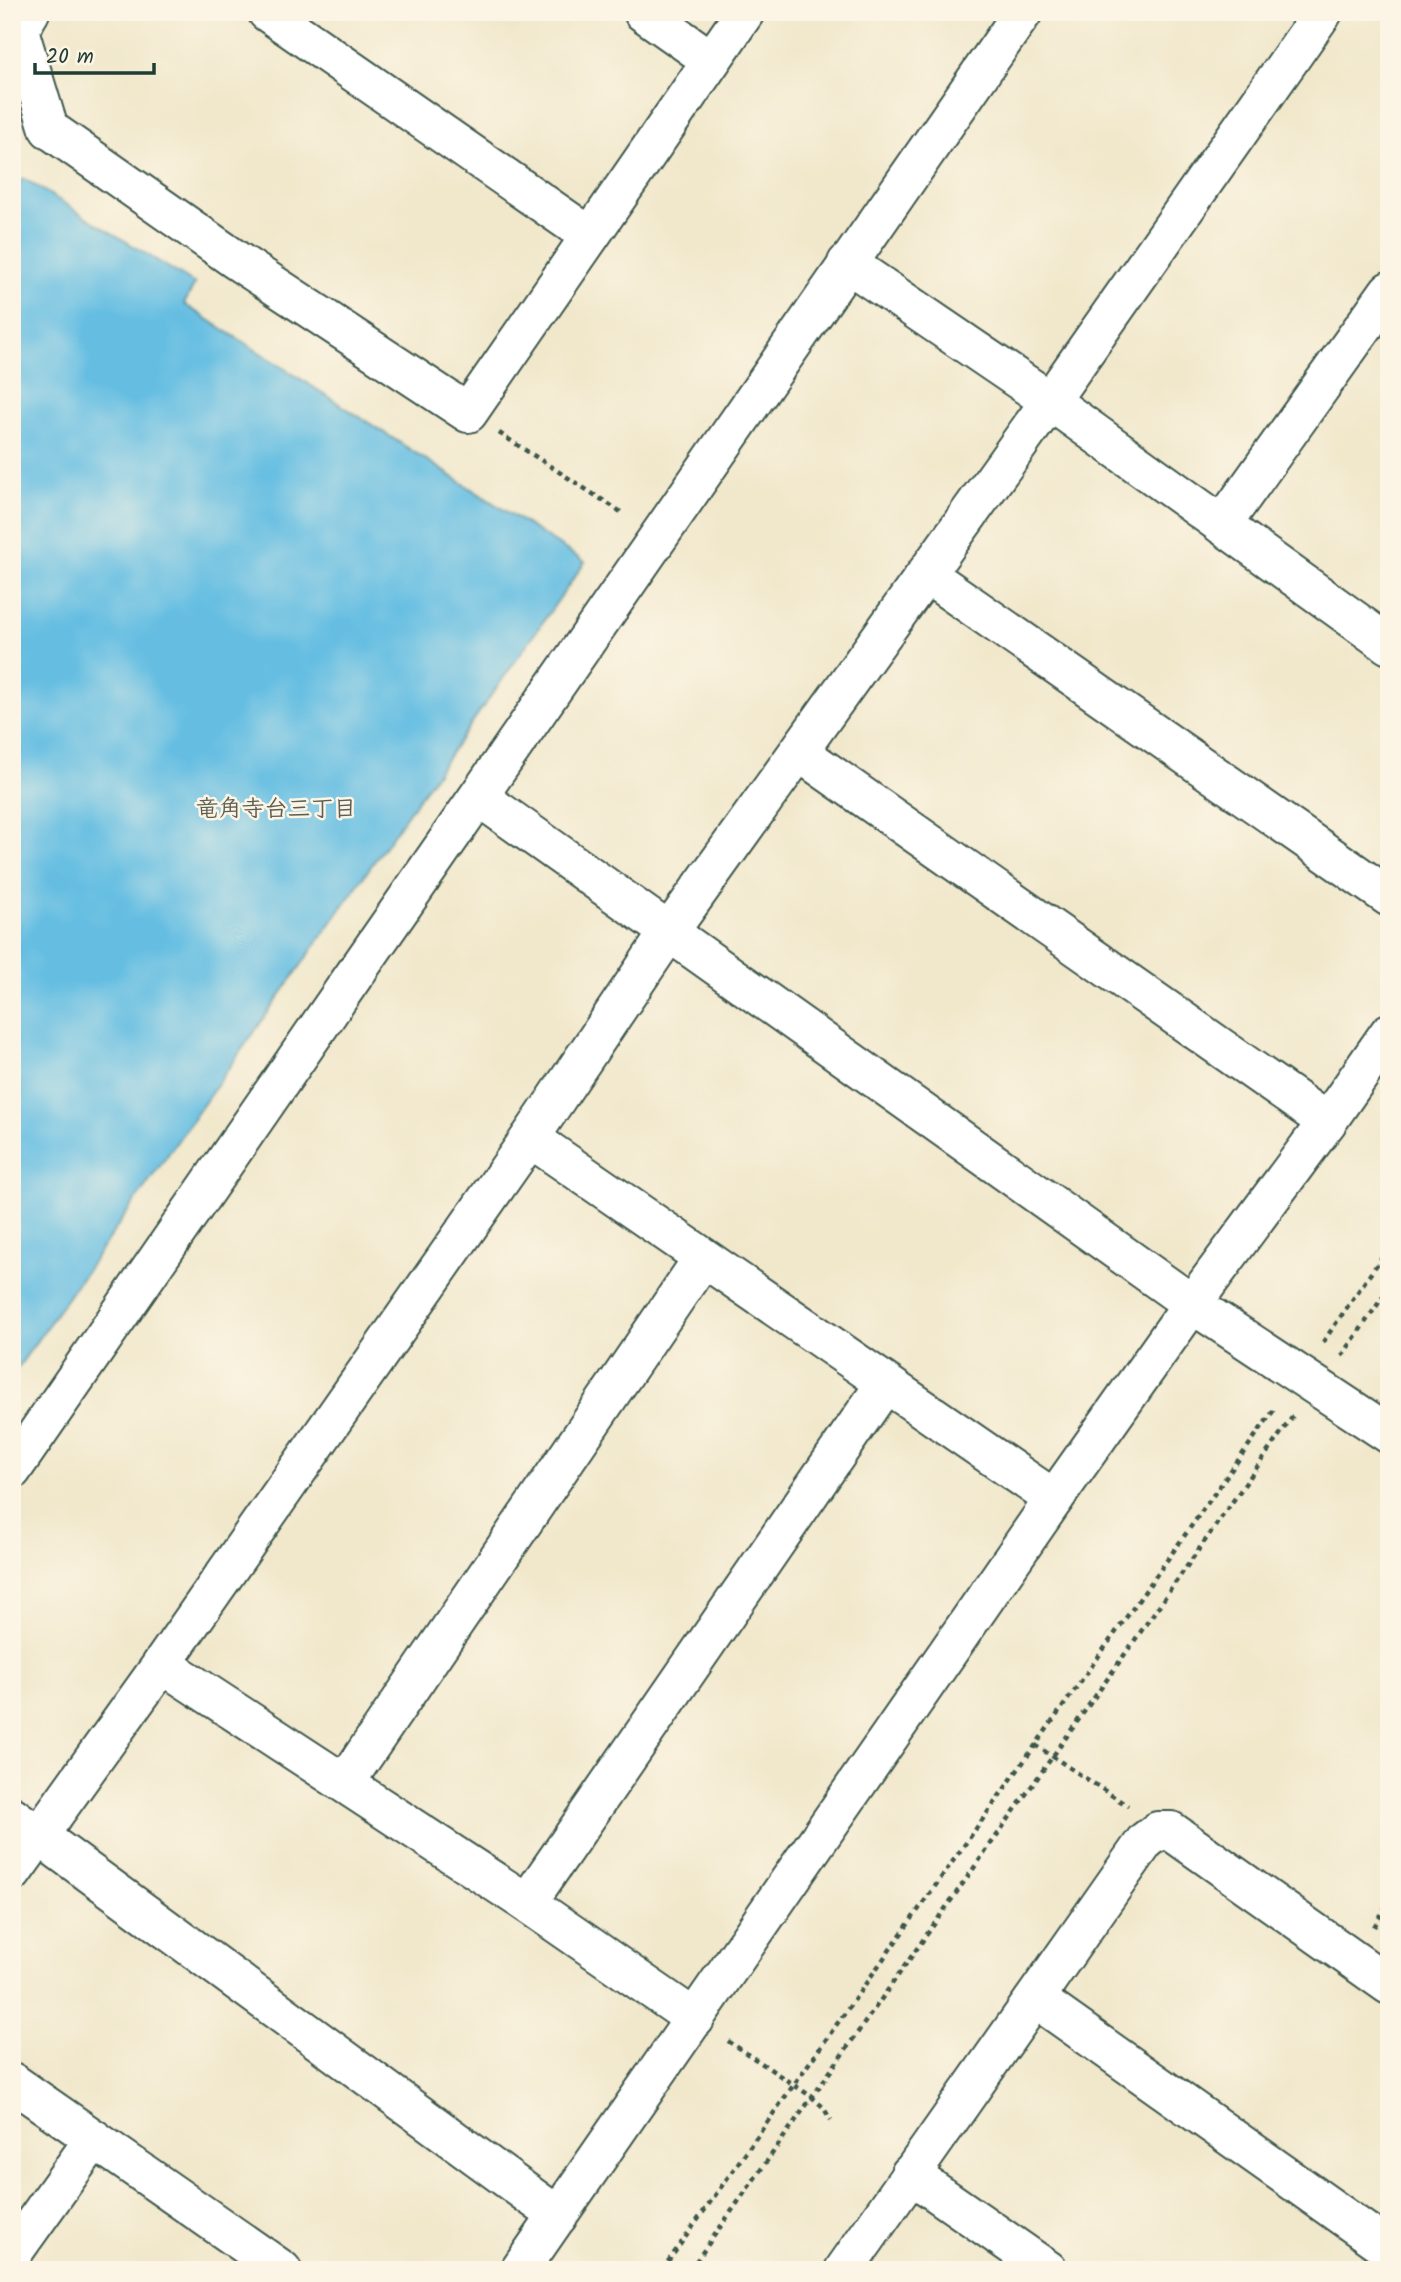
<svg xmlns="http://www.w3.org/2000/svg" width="1401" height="2282" font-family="Kalam,'Klee One',sans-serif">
<rect width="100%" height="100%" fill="#fcf5e5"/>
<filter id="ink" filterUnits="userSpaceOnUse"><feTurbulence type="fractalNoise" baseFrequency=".0143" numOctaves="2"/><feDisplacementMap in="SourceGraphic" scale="14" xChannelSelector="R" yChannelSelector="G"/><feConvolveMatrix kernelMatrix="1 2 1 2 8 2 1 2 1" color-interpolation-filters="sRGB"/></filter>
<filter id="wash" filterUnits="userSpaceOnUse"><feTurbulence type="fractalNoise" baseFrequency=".00686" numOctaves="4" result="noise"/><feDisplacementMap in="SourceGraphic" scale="28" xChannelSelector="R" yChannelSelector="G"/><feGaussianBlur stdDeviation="1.57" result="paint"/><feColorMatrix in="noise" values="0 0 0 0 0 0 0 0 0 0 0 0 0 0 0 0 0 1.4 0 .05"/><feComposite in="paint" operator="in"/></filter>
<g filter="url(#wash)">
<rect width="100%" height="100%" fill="#f1e8cc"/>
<!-- water -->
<path fill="#65bee2" stroke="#427e8b" stroke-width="2" d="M23 178 195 284 184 304 585 562 12 1376V195Z"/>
</g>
<g filter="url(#ink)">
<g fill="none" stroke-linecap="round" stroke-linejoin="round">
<!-- minor casing -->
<g stroke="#3e574b" stroke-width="42">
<g id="minor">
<path d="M30 12 19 30 49 129 236 260 468 413 745 12"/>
<path d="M267 12 590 236"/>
<path d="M643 12 711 60"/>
<path d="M847 263 1050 401 1389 645"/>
<path d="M1222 525 1389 291"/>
<path d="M926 574 1389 897"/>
<path d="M799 752 1327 1122"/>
<path d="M530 1138 1054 1499"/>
<path d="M162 1664 527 1903 695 2019"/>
<path d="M345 1783 703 1258"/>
<path d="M12 1816 558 2216"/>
<path d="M12 1873 162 1664 530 1138 669 932 1050 401 1323 12"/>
<path d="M527 1903 885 1384"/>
<path d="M1036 1999 1389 2249"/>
<path d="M12 2082 282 2270"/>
<path d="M910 2174 1048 2270"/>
<path d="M12 2254 94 2139"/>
<path d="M520 2270 1054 1499 1192 1304 1327 1122 1389 1033"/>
<path d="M844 2270 1145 1841 1158 1831H1171L1389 1985"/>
</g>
</g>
<!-- tertiary casing -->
<g stroke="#3e574b" stroke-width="42">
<g id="tertiary">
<path d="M479 797 1192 1304 1389 1434"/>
<path d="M12 1470C349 984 683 496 1023 12"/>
</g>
</g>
<!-- path -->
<g stroke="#3e574b" stroke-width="4.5" stroke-dasharray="5 5" stroke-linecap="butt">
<path d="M499 433 624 514"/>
<path d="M1323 1342 1389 1247"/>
<path d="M1342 1356 1389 1288"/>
<path d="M1035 1745 1128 1806"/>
<path d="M1374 1927 1389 1901"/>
<path d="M728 2041 812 2097 823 2107 831 2120"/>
<path d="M662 2270 1276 1407"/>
<path d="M690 2270 1293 1416"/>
</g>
<!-- minor -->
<use href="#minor" stroke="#fff" stroke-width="38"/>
<!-- tertiary -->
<use href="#tertiary" stroke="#fff" stroke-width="38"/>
</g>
</g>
<g text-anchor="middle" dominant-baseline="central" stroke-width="5" stroke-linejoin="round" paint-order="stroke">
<!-- neighbourhood labels -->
<g font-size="23" font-weight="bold" fill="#5e5f54" stroke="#fcf5e5">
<text x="276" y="810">竜角寺台三丁目</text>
</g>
</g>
<!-- margin -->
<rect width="1401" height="2282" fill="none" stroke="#fcf5e5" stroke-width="42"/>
<!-- scale -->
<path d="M35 63v10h119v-10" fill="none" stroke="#1f3d34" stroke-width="3.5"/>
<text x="46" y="63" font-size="21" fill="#1f3d34" stroke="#fcf5e5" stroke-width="5" paint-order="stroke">20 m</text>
</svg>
